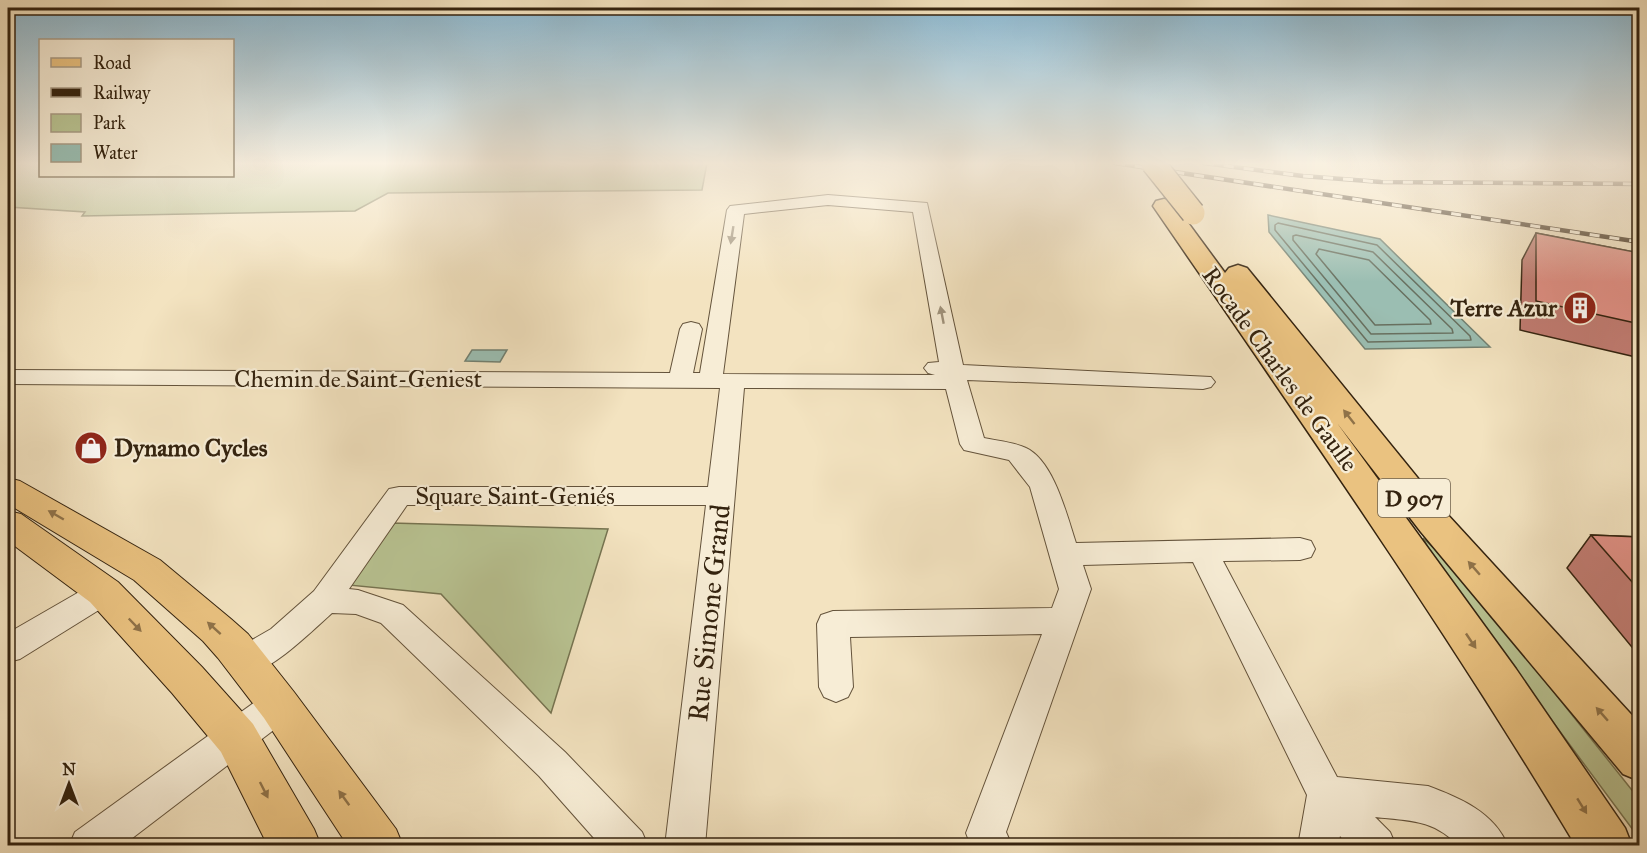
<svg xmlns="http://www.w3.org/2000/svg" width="1647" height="853" font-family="'IM FELL Great Primer',serif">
<rect width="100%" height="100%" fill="#f3e3c0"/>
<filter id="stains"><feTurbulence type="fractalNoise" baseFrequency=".00333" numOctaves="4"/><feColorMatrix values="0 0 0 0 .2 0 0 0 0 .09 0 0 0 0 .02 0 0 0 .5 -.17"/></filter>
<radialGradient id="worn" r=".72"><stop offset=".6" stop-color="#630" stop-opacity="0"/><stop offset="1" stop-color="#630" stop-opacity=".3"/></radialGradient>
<!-- green -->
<g fill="#b9c493" stroke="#767451" stroke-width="1.5">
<path d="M8 163H40V176H232L233 163H707L702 190 388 193 355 211 82 216 85 212 8 207Z"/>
<path d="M391 523 608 529 551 713 441 594 348 585Z"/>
<path d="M1423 538 1456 569 1639 799V838L1440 570Z"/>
</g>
<!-- water -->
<g fill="#9bbeb2" stroke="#728071" stroke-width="1.5">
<path d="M1268 215 1380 239 1490 347 1365 349 1269 232Z"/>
<path d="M472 350H507L500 362 465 361Z"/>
</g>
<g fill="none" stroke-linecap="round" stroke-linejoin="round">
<!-- shore -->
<g stroke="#687060" stroke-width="1.5">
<path d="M1278 223 1377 245 1470 336 1471 340 1368 342 1275 230V225Z"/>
<path d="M1296 235 1373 252 1452 329 1453 333 1371 334 1293 240V236Z"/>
<path d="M1319 249 1369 260 1430 320 1431 324 1375 325 1316 254Z"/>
</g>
<!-- minor casing -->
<g stroke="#64533b" stroke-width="2">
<g id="minor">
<path d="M828 195 927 203 963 365 1211 377 1215 382 1211 387 1203 389 967 380 984 438C997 441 1014 442 1026 448 1054 461 1067 516 1076 543L1300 538 1311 541 1315 549 1311 557 1300 560 1223 561 1337 777 1428 786C1460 798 1494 812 1508 846H1459C1433 819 1410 821 1375 817L1390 832 1396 846H1348L1340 836 1338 846H1298L1307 795 1193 562 1083 565 1091 589 1006 832 1012 846H971L966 833 1042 634 850 637 853 687 848 697 836 702 824 697 819 687 817 624 821 615 833 611 1052 608 1059 589 1030 487 1009 460 964 450 960 444 946 389 744 388 705 846H665L706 505H407L349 589 358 590 403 605 565 752 642 832 648 846H601L539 776 381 623 356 614 332 613C313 630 272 671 247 674 242 675 237 672 233 671L228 661 233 651 271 629 314 591 389 489 399 487H708L720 388 8 384V370L670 373 680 329 683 324 691 322 699 324 702 329 693 373H700L727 210 730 206ZM828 205 913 212 939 362 928 363 924 368 928 373 935 375 723 374 744 214Z"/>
<path d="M104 580 115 584 120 592 115 600 20 659 8 662V633L93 584Z"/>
<path d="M279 690 292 694 297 705 292 716 122 846H69L75 832 266 694Z"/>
</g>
</g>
<!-- major casing -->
<g stroke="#34230f" stroke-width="2">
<g id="major">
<path d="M8 478 20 481 160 560 231 619 248 634 294 692 396 829 403 846H348L264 718 218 658 203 641 134 580 8 504Z"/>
<path d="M8 511 21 514 118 582 202 667 253 724 314 829 321 846H268L221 752 172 693 90 602 8 541Z"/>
</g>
</g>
<!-- highway casing -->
<g stroke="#34230f" stroke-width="3">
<path id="highway" d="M1164 199 1172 201 1225 273 1229 268 1238 265 1247 268 1447 514 1640 724V781L1623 774 1421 532 1337 423 1516 669 1625 828 1632 846H1576C1444 626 1298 417 1153 206L1156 201Z"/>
</g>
<!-- minor -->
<use href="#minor" fill="#f7edd6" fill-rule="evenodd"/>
<!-- major -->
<use href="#major" fill="#eac280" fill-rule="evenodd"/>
<!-- highway -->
<use href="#highway" fill="#eac280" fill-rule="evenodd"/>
<!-- rail casing -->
<g stroke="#34230f" stroke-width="4.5">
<g id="rail">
<path d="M1115 163 1640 242"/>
<path d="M1204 163 1303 176 1381 182 1640 184"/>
</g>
</g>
<!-- rail -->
<use href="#rail" stroke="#f7edd6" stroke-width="3" stroke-dasharray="10" stroke-linecap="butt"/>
<!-- highway-bridge casing -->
<g stroke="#34230f" stroke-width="26" stroke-linecap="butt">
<path id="highway-bridge" d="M1153 163 1193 213"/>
</g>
<!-- highway-bridge -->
<use href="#highway-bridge" stroke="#eac280" stroke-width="23"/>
</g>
<!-- wall -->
<g fill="#c17c72" stroke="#34230f" stroke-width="1.5">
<path d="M1536 233 1640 253V358L1520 330 1522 260Z"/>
<path d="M1591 535 1640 537V657L1567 568Z"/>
</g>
<!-- building -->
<g fill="#e09085" stroke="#34230f" stroke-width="1.5">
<path d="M1536 233 1640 253V324L1536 301Z"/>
<path d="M1591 535 1640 537V591Z"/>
</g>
<!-- one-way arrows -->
<defs><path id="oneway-solid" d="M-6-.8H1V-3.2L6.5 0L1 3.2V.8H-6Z" transform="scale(1.5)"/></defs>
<g fill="#9f927c">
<use href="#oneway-solid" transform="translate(732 235) rotate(99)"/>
<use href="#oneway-solid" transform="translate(942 315) rotate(-101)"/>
</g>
<g fill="#8f7248">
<use href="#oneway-solid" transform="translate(1349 417) rotate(-128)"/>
<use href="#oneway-solid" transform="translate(56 515) rotate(-150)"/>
<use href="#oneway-solid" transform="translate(1474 568) rotate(-131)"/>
<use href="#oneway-solid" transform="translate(135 625) rotate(46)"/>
<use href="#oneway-solid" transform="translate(214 628) rotate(-138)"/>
<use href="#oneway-solid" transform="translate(1471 641) rotate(56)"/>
<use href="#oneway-solid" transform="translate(1602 714) rotate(-131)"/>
<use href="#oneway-solid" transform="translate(264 790) rotate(63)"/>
<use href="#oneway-solid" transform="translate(344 798) rotate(-126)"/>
<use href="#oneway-solid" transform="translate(1582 806) rotate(58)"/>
</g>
<!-- sky -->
<linearGradient id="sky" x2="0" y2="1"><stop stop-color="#89b8d2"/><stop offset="0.58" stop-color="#faf2e3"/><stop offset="1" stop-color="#faf2e3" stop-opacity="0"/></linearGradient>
<rect width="1647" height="282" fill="url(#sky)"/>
<!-- icons -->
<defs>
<g id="building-disc" transform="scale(1.725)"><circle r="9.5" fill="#8f2418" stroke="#f7edd6"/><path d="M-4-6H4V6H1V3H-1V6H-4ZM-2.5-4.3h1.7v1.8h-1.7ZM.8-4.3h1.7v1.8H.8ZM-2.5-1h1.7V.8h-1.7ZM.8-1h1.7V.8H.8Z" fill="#fff"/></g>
<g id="shop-disc" transform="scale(1.725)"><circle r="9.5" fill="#8f2418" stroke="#f7edd6"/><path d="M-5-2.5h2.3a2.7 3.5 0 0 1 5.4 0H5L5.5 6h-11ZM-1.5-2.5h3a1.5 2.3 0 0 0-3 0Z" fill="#fff"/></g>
</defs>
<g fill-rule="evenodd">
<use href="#building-disc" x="1580" y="308"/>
<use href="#shop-disc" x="91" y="448"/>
</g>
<g text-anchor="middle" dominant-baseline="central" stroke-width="4.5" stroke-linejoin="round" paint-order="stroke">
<!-- shield labels -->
<rect fill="#f7edd6" stroke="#6e604b" stroke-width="1.5" x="1378" y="479" width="72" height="38" rx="4.5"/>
<g font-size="22" font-weight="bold" fill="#34230f">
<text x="1414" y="498">D 907</text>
</g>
<!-- poi labels -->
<g font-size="24" font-weight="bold" fill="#34230f" stroke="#f7edd6" text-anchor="end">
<text x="1557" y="308">Terre Azur</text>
<text x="114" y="448" text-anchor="start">Dynamo Cycles</text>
</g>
<!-- street labels -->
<g font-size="24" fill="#34230f" stroke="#f7edd6">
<text transform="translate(1280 369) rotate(54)">Rocade Charles de Gaulle</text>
<text x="358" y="379">Chemin de Saint-Geniest</text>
<text x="515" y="496">Square Saint-Geniés</text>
</g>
<!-- near-street labels -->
<g font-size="28" fill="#34230f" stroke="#f7edd6">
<text transform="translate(709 613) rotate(-84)">Rue Simone Grand</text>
</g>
</g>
<!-- margin -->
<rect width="1647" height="853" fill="none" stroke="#f3e3c0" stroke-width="30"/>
<rect x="9" y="9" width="1629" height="835" fill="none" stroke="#34230f" stroke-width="3"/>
<rect x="15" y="15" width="1617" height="823" fill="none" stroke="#34230f" stroke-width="1.5"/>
<!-- legend -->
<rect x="39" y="39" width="195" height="138" fill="#f7edd6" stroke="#a99c86" stroke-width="1.5"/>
<rect x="51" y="58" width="30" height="9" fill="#eac280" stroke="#a99c86" stroke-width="1.5"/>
<text x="93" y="69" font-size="18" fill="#34230f">Road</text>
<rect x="51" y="88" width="30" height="9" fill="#34230f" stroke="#a99c86" stroke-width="1.5"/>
<text x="93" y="99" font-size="18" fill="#34230f">Railway</text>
<rect x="51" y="114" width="30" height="18" fill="#b9c493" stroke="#a99c86" stroke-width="1.5"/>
<text x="93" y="129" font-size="18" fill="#34230f">Park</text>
<rect x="51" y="144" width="30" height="18" fill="#9bbeb2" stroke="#a99c86" stroke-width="1.5"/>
<text x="93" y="159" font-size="18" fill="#34230f">Water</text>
<!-- north arrow -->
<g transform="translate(69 784)" stroke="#f7edd6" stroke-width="4.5" paint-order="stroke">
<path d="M0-4.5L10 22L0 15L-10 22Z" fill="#34230f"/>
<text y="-9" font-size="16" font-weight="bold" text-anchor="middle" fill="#34230f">N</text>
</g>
<rect width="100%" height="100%" filter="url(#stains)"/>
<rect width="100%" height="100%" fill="url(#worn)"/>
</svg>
